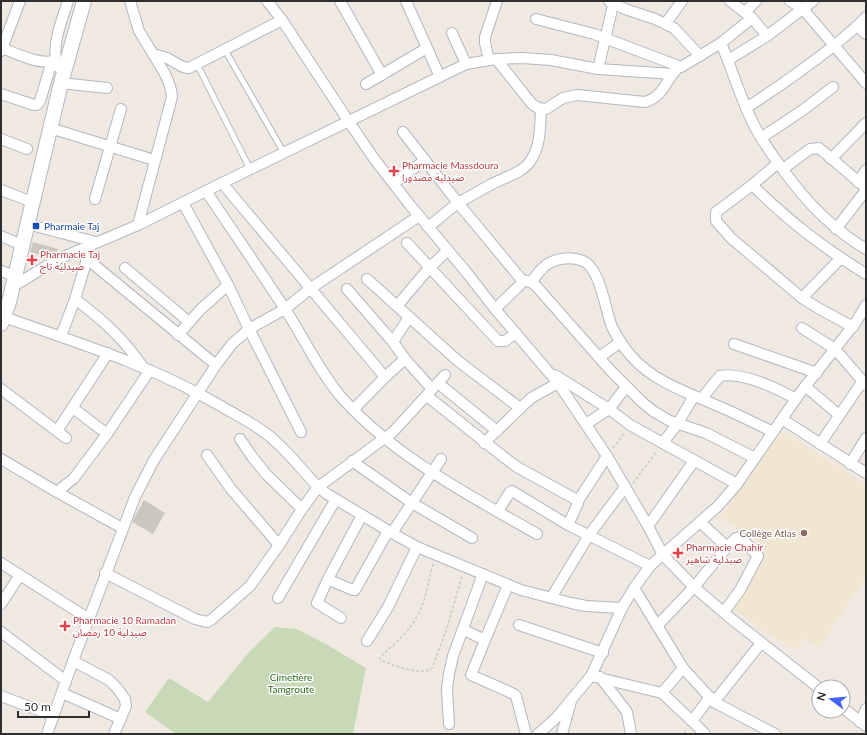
<svg xmlns="http://www.w3.org/2000/svg" width="867" height="735" font-family="Lato,'Noto Sans Arabic',sans-serif">
<rect width="100%" height="100%" fill="#efe9e1"/>
<!-- education -->
<path fill="#f0e6d1" d="M782 431 866 485V577L819 648 804 638 795 651 728 606 766 549 720 517Z"/>
<!-- cemetery -->
<path fill="#c8d9b8" d="M275 627 297 629 329 646 366 668 353 734H176L145 712 169 678 208 702 250 651Z"/>
<!-- building -->
<g fill="#cbc7bf">
<path d="M33 242 58 249 57 252 48 257 30 252Z"/>
<path d="M144 500 165 513 153 534 132 522Z"/>
</g>
<g fill="none" stroke-linecap="round" stroke-linejoin="round">
<!-- lane casing -->
<g stroke="#b4b7c1" stroke-width="7">
<g id="lane">
<path d="M225 50 284 153"/>
<path d="M197 64 250 169"/>
</g>
</g>
<!-- street casing -->
<g stroke="#b4b7c1" stroke-width="12">
<g id="street">
<path d="M130 1 139 31 153 54 167 58 183 67 189 68 282 20"/>
<path d="M267 1 282 20 349 122 375 160 410 205 467 273 495 309 558 383 607 456 648 526 663 555 694 587 729 617 819 688"/>
<path d="M340 1 382 75"/>
<path d="M406 1 440 77"/>
<path d="M609 1 625 9 655 19 674 28 700 56"/>
<path d="M730 1 752 18 767 36"/>
<path d="M790 1 803 9 866 83"/>
<path d="M745 12 756 1"/>
<path d="M536 19 594 34 681 67 721 43 752 18"/>
<path d="M666 23 682 1"/>
<path d="M857 26 866 34"/>
<path d="M452 33 466 64"/>
<path d="M721 43C732 69 740 97 753 123 761 140 773 156 784 171 807 203 832 229 866 249"/>
<path d="M2 48C17 54 41 66 56 60"/>
<path d="M1 51 20 1"/>
<path d="M496 59 532 104 538 108 546 109 563 98 577 95 645 102C664 96 664 83 676 70"/>
<path d="M489 60 485 43V37L497 1"/>
<path d="M728 60 767 36 813 1"/>
<path d="M58 67C50 48 62 20 68 1"/>
<path d="M598 69 614 1"/>
<path d="M61 83 107 88"/>
<path d="M366 84 427 48"/>
<path d="M1 94 34 105H37L40 101 52 61"/>
<path d="M746 108C777 88 807 67 836 44 846 35 857 27 866 17"/>
<path d="M50 128 154 160"/>
<path d="M403 132 458 203 521 279C526 282 530 280 536 286L611 371 642 402 653 411 670 421 706 433 755 458"/>
<path d="M761 138 803 110 833 87"/>
<path d="M1 139 27 149"/>
<path d="M831 159 866 123"/>
<path d="M778 163 752 185 719 210 716 212V221L731 238 802 298 818 308 853 327"/>
<path d="M783 169 810 149 819 148 866 188"/>
<path d="M858 182 866 170"/>
<path d="M222 183 385 377"/>
<path d="M394 183 425 160"/>
<path d="M752 185C789 221 822 247 866 274"/>
<path d="M1 190 32 202"/>
<path d="M206 191C232 230 259 269 285 309 304 338 319 371 342 398 395 457 469 495 537 534"/>
<path d="M95 199 121 109"/>
<path d="M183 203 228 285 249 329 301 432"/>
<path d="M27 224 96 242"/>
<path d="M138 225 172 97C171 81 161 67 153 54"/>
<path d="M428 227C439 219 449 209 460 202 470 196 481 190 492 184 505 177 523 173 531 160 541 145 540 126 541 109"/>
<path d="M836 229 866 190"/>
<path d="M1 236 22 245"/>
<path d="M407 243 498 341H505L516 333"/>
<path d="M79 250 87 259 216 365"/>
<path d="M125 268 189 322"/>
<path d="M1 271 15 276"/>
<path d="M367 279 458 361 520 408"/>
<path d="M532 282C535 277 538 272 543 268 552 258 571 256 583 261 601 269 605 310 612 327 617 337 624 348 632 357 654 382 689 393 718 406 737 414 755 423 773 432"/>
<path d="M12 287 58 259 138 225 222 183 466 64 496 59 522 58 551 60 598 69 673 74"/>
<path d="M347 289 393 342 405 359"/>
<path d="M802 298 841 258"/>
<path d="M75 299C104 321 122 337 143 367"/>
<path d="M397 306 430 267 448 250"/>
<path d="M495 309 524 281"/>
<path d="M1 316C75 342 151 365 219 405 236 415 253 423 268 435 286 449 302 470 318 487L327 494 392 533 417 547 521 590 571 603 586 606 622 608"/>
<path d="M802 328 835 349 866 385"/>
<path d="M178 335 201 309 228 285"/>
<path d="M61 336 75 299 87 259"/>
<path d="M393 342 409 317"/>
<path d="M734 344 817 373"/>
<path d="M599 357 621 342"/>
<path d="M555 375 609 409 630 425 737 484"/>
<path d="M438 383 497 431"/>
<path d="M805 386 839 415"/>
<path d="M1 389 66 438"/>
<path d="M427 396 505 458 517 467 577 500 578 503 568 525"/>
<path d="M702 398 720 376C743 372 776 388 796 399"/>
<path d="M73 408 107 434"/>
<path d="M354 409 385 377 405 359 432 389"/>
<path d="M782 419 866 473"/>
<path d="M586 424 609 409 626 387"/>
<path d="M57 431 108 353"/>
<path d="M240 439 253 458 266 474 302 509"/>
<path d="M484 443 531 398 558 383"/>
<path d="M663 443 678 423 694 396"/>
<path d="M820 444 862 382"/>
<path d="M207 455 231 489 279 545"/>
<path d="M1 459 57 492 122 528"/>
<path d="M352 461 412 503 472 538"/>
<path d="M850 464 866 438"/>
<path d="M57 492 74 478 107 434 150 370"/>
<path d="M578 501 607 456"/>
<path d="M498 511 510 492 512 491 568 525 650 566"/>
<path d="M362 515 329 577V580L353 590H355L388 531"/>
<path d="M700 522 727 547"/>
<path d="M648 526 694 461"/>
<path d="M392 533 441 459"/>
<path d="M1 563 89 619"/>
<path d="M105 573 195 619 207 622 211 620 250 586 279 545 302 509 318 487 393 432 445 375"/>
<path d="M328 579 317 603 341 618"/>
<path d="M634 588 683 668 714 702 775 734"/>
<path d="M278 598 336 499"/>
<path d="M551 598 589 535 625 487"/>
<path d="M1 604 20 575"/>
<path d="M519 625 603 653"/>
<path d="M657 626 694 587 727 547 736 538 740 537 758 556 740 590 724 612"/>
<path d="M464 630 485 640 471 675 514 694 516 696 526 734"/>
<path d="M1 632 66 681"/>
<path d="M485 640 508 585"/>
<path d="M367 641 388 607 417 547"/>
<path d="M73 661 109 680 117 688 125 699 126 706 114 734"/>
<path d="M591 676 662 693 683 668"/>
<path d="M600 677 627 712 631 734"/>
<path d="M62 693 121 719"/>
<path d="M662 693 692 721 710 697"/>
<path d="M1 696 54 716"/>
<path d="M714 702 761 643"/>
<path d="M843 708 866 726"/>
<path d="M692 721 705 734"/>
<path d="M860 722 866 709"/>
<path d="M449 724 447 689 449 674 453 656 483 574"/>
<path d="M47 734 73 661 135 497 154 460 216 365 232 344 249 329 285 309 311 288 419 216"/>
<path d="M538 734 556 718 591 676 622 608 634 588 650 566 718 506 737 484 800 393 856 322 866 305"/>
<path d="M562 734 571 701"/>
</g>
</g>
<!-- secondary casing -->
<g stroke="#b4b7c1" stroke-width="16">
<path id="secondary" d="M1 324 9 302 61 83 84 1"/>
</g>
<!-- path -->
<g stroke="#c9c9c9" stroke-width="1.5" stroke-dasharray="3 2" stroke-linecap="butt">
<path d="M613 448 624 433"/>
<path d="M633 483 657 451"/>
<path d="M433 564C428 583 425 607 413 623 405 635 392 646 381 656L380 658 382 661C394 665 422 677 432 668L447 628 462 576"/>
<path d="M684 734 687 729"/>
</g>
<!-- lane -->
<use href="#lane" stroke="#fff" stroke-width="5"/>
<!-- street -->
<use href="#street" stroke="#fff" stroke-width="10"/>
<!-- secondary -->
<use href="#secondary" stroke="#fff" stroke-width="14"/>
</g>
<!-- markers -->
<g fill="#e0444e" stroke="#fff" stroke-width="1.5">
<path d="M392 165h4v4h4v4h-4v4h-4v-4h-4v-4h4z"/>
<path d="M30 254h4v4h4v4h-4v4h-4v-4h-4v-4h4z"/>
<path d="M676 547h4v4h4v4h-4v4h-4v-4h-4v-4h4z"/>
<path d="M63 620h4v4h4v4h-4v4h-4v-4h-4v-4h4z"/>
</g>
<rect fill="#1a4fb4" stroke="#fff" stroke-width="1.5" x="32" y="222" width="8" height="8" rx="2"/>
<circle fill="#8d6e63" stroke="#fff" stroke-width="1.5" cx="804" cy="533" r="4"/>
<g text-anchor="middle" dominant-baseline="central" stroke-width="3" stroke-linejoin="round" paint-order="stroke">
<!-- health labels -->
<g font-size="10" fill="#be3a42" stroke="#fff" text-anchor="start">
<text x="402" y="165">Pharmacie Massdoura<tspan x="402" dy="12">صيدلية مصدورا</tspan></text>
<text x="40" y="254">Pharmacie Taj<tspan x="40" dy="12">صيدلية تاج</tspan></text>
<text x="686" y="547">Pharmacie Chahir<tspan x="686" dy="12">صيدلية شاهير</tspan></text>
<text x="73" y="620">Pharmacie 10 Ramadan<tspan x="73" dy="12">صيدلية 10 رمضان</tspan></text>
</g>
<!-- transit labels -->
<g font-size="10" fill="#164399" stroke="#fff" text-anchor="start">
<text x="44" y="226">Pharmaie Taj</text>
</g>
<!-- education labels -->
<g font-size="10" fill="#785e54" stroke="#fff" text-anchor="end">
<text x="796" y="533">Collège Atlas</text>
</g>
<!-- park labels -->
<g font-size="10" fill="#2c6e1b" stroke="#fff">
<text x="291" y="677">Cimetière<tspan x="291" dy="12">Tamgroute</tspan></text>
</g>
</g>
<!-- border -->
<rect width="867" height="735" fill="none" stroke="#2e2e2e" stroke-width="4"/>
<!-- north arrow -->
<g transform="translate(831 699) rotate(286)"><circle r="19" fill="#ffffff" stroke="#ababab"/>
<path d="M0-3L7 15L0 10L-7 15Z" fill="#4264fb"/>
<text y="-6" font-size="11" font-weight="bold" text-anchor="middle" fill="#2e2e2e">N</text>
</g>
<!-- scale -->
<path d="M18 711v6h71v-6" fill="none" stroke="#2e2e2e" stroke-width="2"/>
<text x="24" y="711" font-size="12" fill="#2e2e2e" stroke="#ffffff" stroke-width="3" paint-order="stroke">50 m</text>
</svg>
